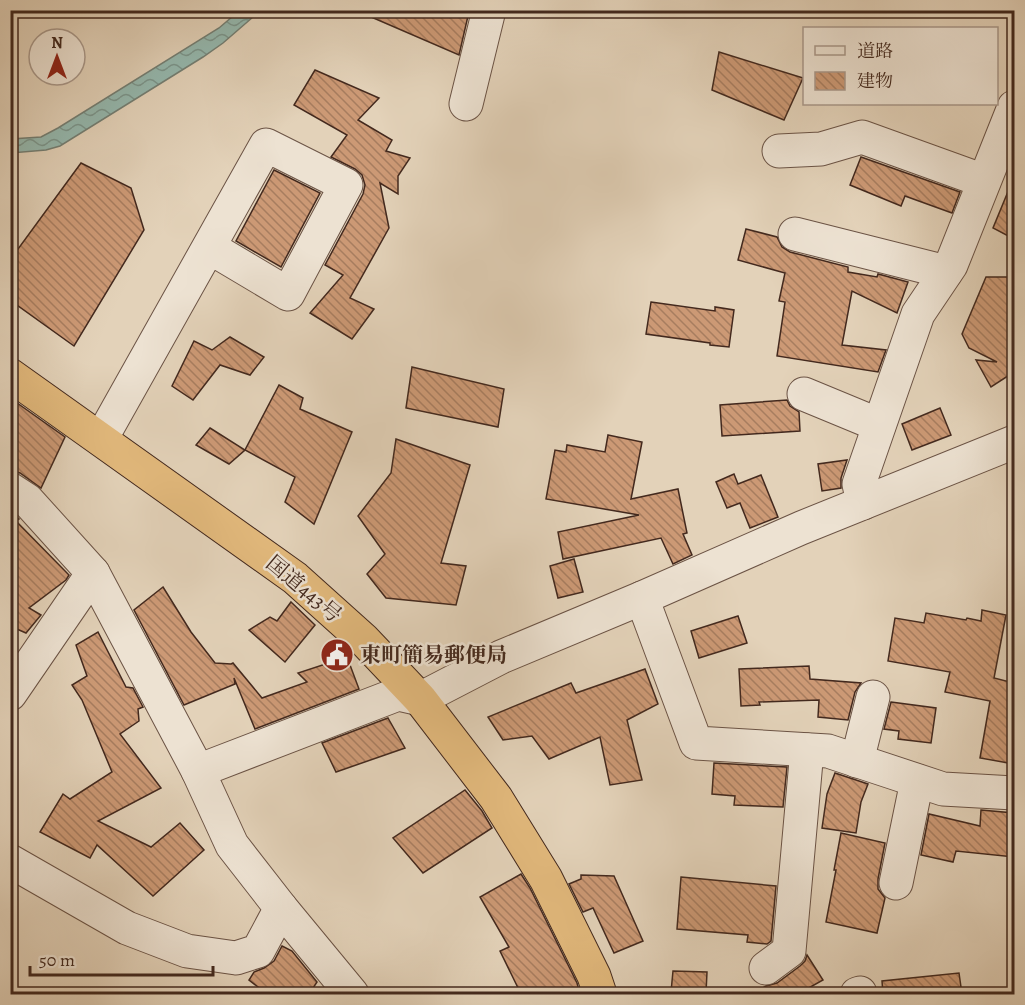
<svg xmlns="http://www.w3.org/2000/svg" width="1025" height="1005" font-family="Alegreya,'Noto Serif JP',serif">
<defs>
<pattern id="water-waves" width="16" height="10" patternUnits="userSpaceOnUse" patternTransform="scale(1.5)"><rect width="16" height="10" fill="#95b8ae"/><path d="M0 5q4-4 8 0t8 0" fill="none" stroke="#7b968d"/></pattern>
<pattern id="building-back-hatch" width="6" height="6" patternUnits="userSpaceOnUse" patternTransform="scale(1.5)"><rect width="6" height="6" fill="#cc9975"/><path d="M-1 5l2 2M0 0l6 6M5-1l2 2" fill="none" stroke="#a77d5f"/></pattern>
</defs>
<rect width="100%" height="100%" fill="#e3d2b9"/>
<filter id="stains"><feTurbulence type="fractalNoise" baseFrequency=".00333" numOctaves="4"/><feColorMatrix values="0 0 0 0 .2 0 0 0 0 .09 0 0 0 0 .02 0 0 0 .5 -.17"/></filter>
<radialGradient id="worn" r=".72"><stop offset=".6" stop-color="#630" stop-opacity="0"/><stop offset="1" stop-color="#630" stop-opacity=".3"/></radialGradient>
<!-- water -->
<path fill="url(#water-waves)" stroke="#747f74" stroke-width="1.5" d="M239 11H259L253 17 223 43 203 57 60 146 46 150 11 153V139L41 137 58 128 219 28Z"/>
<!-- building -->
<g fill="url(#building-back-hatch)" stroke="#43291e" stroke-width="1.5">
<path d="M355 10H456L468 16 459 55Z"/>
<path d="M719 52 803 78 784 120 712 90Z"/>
<path d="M315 70 379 98 358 120 392 140 386 151 410 158 398 176V194L380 183 389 228 350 298 374 309 352 339 310 313 343 275 325 265 363 194 365 185 362 175 355 169 331 157 347 135 294 105Z"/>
<path d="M861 157 960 192 952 213 905 196 901 206 850 185Z"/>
<path d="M81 163 131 188 144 230 74 346 10 300V260Z"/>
<path d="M274 170 320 193 281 267 236 241Z"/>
<path d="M1014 177V239L993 228Z"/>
<path d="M746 229 777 237 782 247 790 252 848 267V272L877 277 878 274 908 282 897 313 852 291 842 345 886 350 878 372 777 356 785 302 779 301 785 273 738 260Z"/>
<path d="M986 277H1014V372L991 387 976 360 997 362 969 348 962 334Z"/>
<path d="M651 302 715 311V307L734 310 729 347 710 345V343L646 334Z"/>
<path d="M230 337 264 357 250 375 220 365 193 400 172 386 194 341 212 350Z"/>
<path d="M412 367 504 389 498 427 406 408Z"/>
<path d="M279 385 303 398 300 409 352 432 314 524 285 502 295 477 245 450Z"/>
<path d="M10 398 65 437 41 488 20 473 10 470Z"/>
<path d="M787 400 790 406 799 412 800 431 722 436 720 405Z"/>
<path d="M940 408 951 435 912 450 902 424Z"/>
<path d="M210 428 245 450 229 464 196 445Z"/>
<path d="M608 435 642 442 631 499 678 489 687 533 683 534 692 555 673 564 661 538 563 559 558 532 639 515 546 499 555 450 566 452 567 445 605 452Z"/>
<path d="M396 439 470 465 441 563 466 566 456 605 386 598 367 574 385 554 358 516 391 473Z"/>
<path d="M847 460 841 478V488L822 491 818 464Z"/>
<path d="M734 474 738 484 761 475 778 517 750 528 740 503 727 508 716 482Z"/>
<path d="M10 512 19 519 16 521 69 575 66 580 29 608 41 615 26 633 10 626Z"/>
<path d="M574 559 583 592 558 598 550 566Z"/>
<path d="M163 587 191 632 215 663 231 664 233 663 262 698 307 682 298 673 347 657 359 689 255 729 234 678 235 684 184 705 134 610Z"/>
<path d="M291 602 315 625 285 662 249 630 270 617 277 621Z"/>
<path d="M982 610 1006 615 994 678 1014 683V764L980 758 990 701 945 692 950 672 888 661 895 618 924 623 926 613 966 620 967 618 981 621Z"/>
<path d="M738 616 747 643 699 658 691 631Z"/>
<path d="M98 632 126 687 133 688 143 707 138 709 139 721 120 734 161 788 98 821 151 847 180 823 204 850 153 896 97 845 90 858 40 832 63 794 70 799 112 772 82 700 72 685 87 676 76 645Z"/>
<path d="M809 666 810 679 861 683 855 692 848 720 818 717 819 700 759 702 760 705 741 706 739 669Z"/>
<path d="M645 669 658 704 627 720 642 780 610 785 600 737 549 759 532 736 503 740 488 717 571 683 576 693Z"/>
<path d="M891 702 936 708 931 743 898 739 899 731 884 729Z"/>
<path d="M388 718 405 748 336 772 322 743Z"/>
<path d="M714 763 787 767 783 807 734 805 735 796 712 794Z"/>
<path d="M835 773 868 784 861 802 856 833 822 828 827 794Z"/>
<path d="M465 790 482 811 492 828 423 873 393 838Z"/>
<path d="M981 810 1014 813V857L956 851 953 862 921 855 929 814 980 826Z"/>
<path d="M841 833 885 843 878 879V889L885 898 877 933 826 922 836 870H834Z"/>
<path d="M521 874 530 888 577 983 580 994H521L500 951 509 947 480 897Z"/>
<path d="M581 875 614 876 643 941 614 953 593 908 583 912 569 884 581 879Z"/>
<path d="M681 877 776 886 771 941 767 944 747 942 748 935 677 929Z"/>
<path d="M282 946 292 951 317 982 309 994H267L249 980 254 972 264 968 274 961Z"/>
<path d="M807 955 823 980 798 994H753L766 986 777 983 800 966 805 961Z"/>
<path d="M673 971 707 972 706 993 671 992Z"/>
<path d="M959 973 962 994H883L882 981Z"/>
</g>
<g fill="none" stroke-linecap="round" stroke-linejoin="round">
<!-- minor casing -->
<g stroke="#6b5345" stroke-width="35">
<g id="minor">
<path d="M466 104 489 10"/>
<path d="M779 151 821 149 862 137 984 181"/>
<path d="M795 234 946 272"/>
<path d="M804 394 879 425"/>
<path d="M101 439 266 145 346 185 288 294 209 247"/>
<path d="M10 489 27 500 93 573"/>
<path d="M863 503 859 484 918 314 951 265 1014 107"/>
<path d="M642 598 696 743 828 751 943 789 1014 793"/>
<path d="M10 694 93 573 198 771"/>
<path d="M857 761 873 697"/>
<path d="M10 861 127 928 187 951 236 958 258 951 281 908 232 845 198 771 398 694 420 699 501 657 642 598 801 528 1014 442"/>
<path d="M896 883 917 781"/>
<path d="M281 908 352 994"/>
<path d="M766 968 789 951 807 750"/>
<path d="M857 994 860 993"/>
</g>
</g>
<!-- highway casing -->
<g stroke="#43291e" stroke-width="35">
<path id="highway" d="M10 375 295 578 364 640 420 699 496 798 546 879 594 976 600 994"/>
</g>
<!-- minor -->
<use href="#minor" stroke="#ede2d2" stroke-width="33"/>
<!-- highway -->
<use href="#highway" stroke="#e2b97c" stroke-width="33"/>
</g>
<!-- icons -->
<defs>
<g id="civic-disc" transform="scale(1.725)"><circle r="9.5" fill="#8f2418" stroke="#ede2d2"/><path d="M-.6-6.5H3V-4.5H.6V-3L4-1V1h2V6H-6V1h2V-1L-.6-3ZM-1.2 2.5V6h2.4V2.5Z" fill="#fff"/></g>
</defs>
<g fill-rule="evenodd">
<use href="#civic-disc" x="337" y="655"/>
</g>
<g text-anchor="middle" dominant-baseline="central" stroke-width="5" stroke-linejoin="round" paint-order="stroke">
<!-- street labels -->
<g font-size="21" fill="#43291e" stroke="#ede2d2">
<text transform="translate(304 589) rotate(40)">国道443号</text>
</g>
<!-- poi labels -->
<g font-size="21" font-weight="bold" fill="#43291e" stroke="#ede2d2" text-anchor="start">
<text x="360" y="655">東町簡易郵便局</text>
</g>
</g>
<!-- margin -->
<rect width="1025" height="1005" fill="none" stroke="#e3d2b9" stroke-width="36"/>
<rect x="12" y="12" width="1001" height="981" fill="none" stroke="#43291e" stroke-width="3"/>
<rect x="18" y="18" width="989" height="969" fill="none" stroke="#43291e" stroke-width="1.5"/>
<!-- legend -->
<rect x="803" y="27" width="195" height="78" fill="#ede2d2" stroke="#a9988a" stroke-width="1.5"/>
<rect x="815" y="46" width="30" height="9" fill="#ede2d2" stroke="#a9988a" stroke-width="1.5"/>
<text x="857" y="57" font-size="18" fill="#43291e">道路</text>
<rect x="815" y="72" width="30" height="18" fill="url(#building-back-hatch)" stroke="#a9988a" stroke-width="1.5"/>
<text x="857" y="87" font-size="18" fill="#43291e">建物</text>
<!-- north arrow -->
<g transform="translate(57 57)"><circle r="28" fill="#ede2d2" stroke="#a9988a" stroke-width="1.5"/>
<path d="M0-4.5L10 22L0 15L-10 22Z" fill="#8f2418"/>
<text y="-9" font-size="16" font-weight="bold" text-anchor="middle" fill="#43291e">N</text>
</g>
<!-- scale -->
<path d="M30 966v9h183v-9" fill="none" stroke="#43291e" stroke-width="3"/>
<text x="39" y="966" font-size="18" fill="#43291e" stroke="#ede2d2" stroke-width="4.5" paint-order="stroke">50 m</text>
<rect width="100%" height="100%" filter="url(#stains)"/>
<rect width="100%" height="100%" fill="url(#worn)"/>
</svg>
